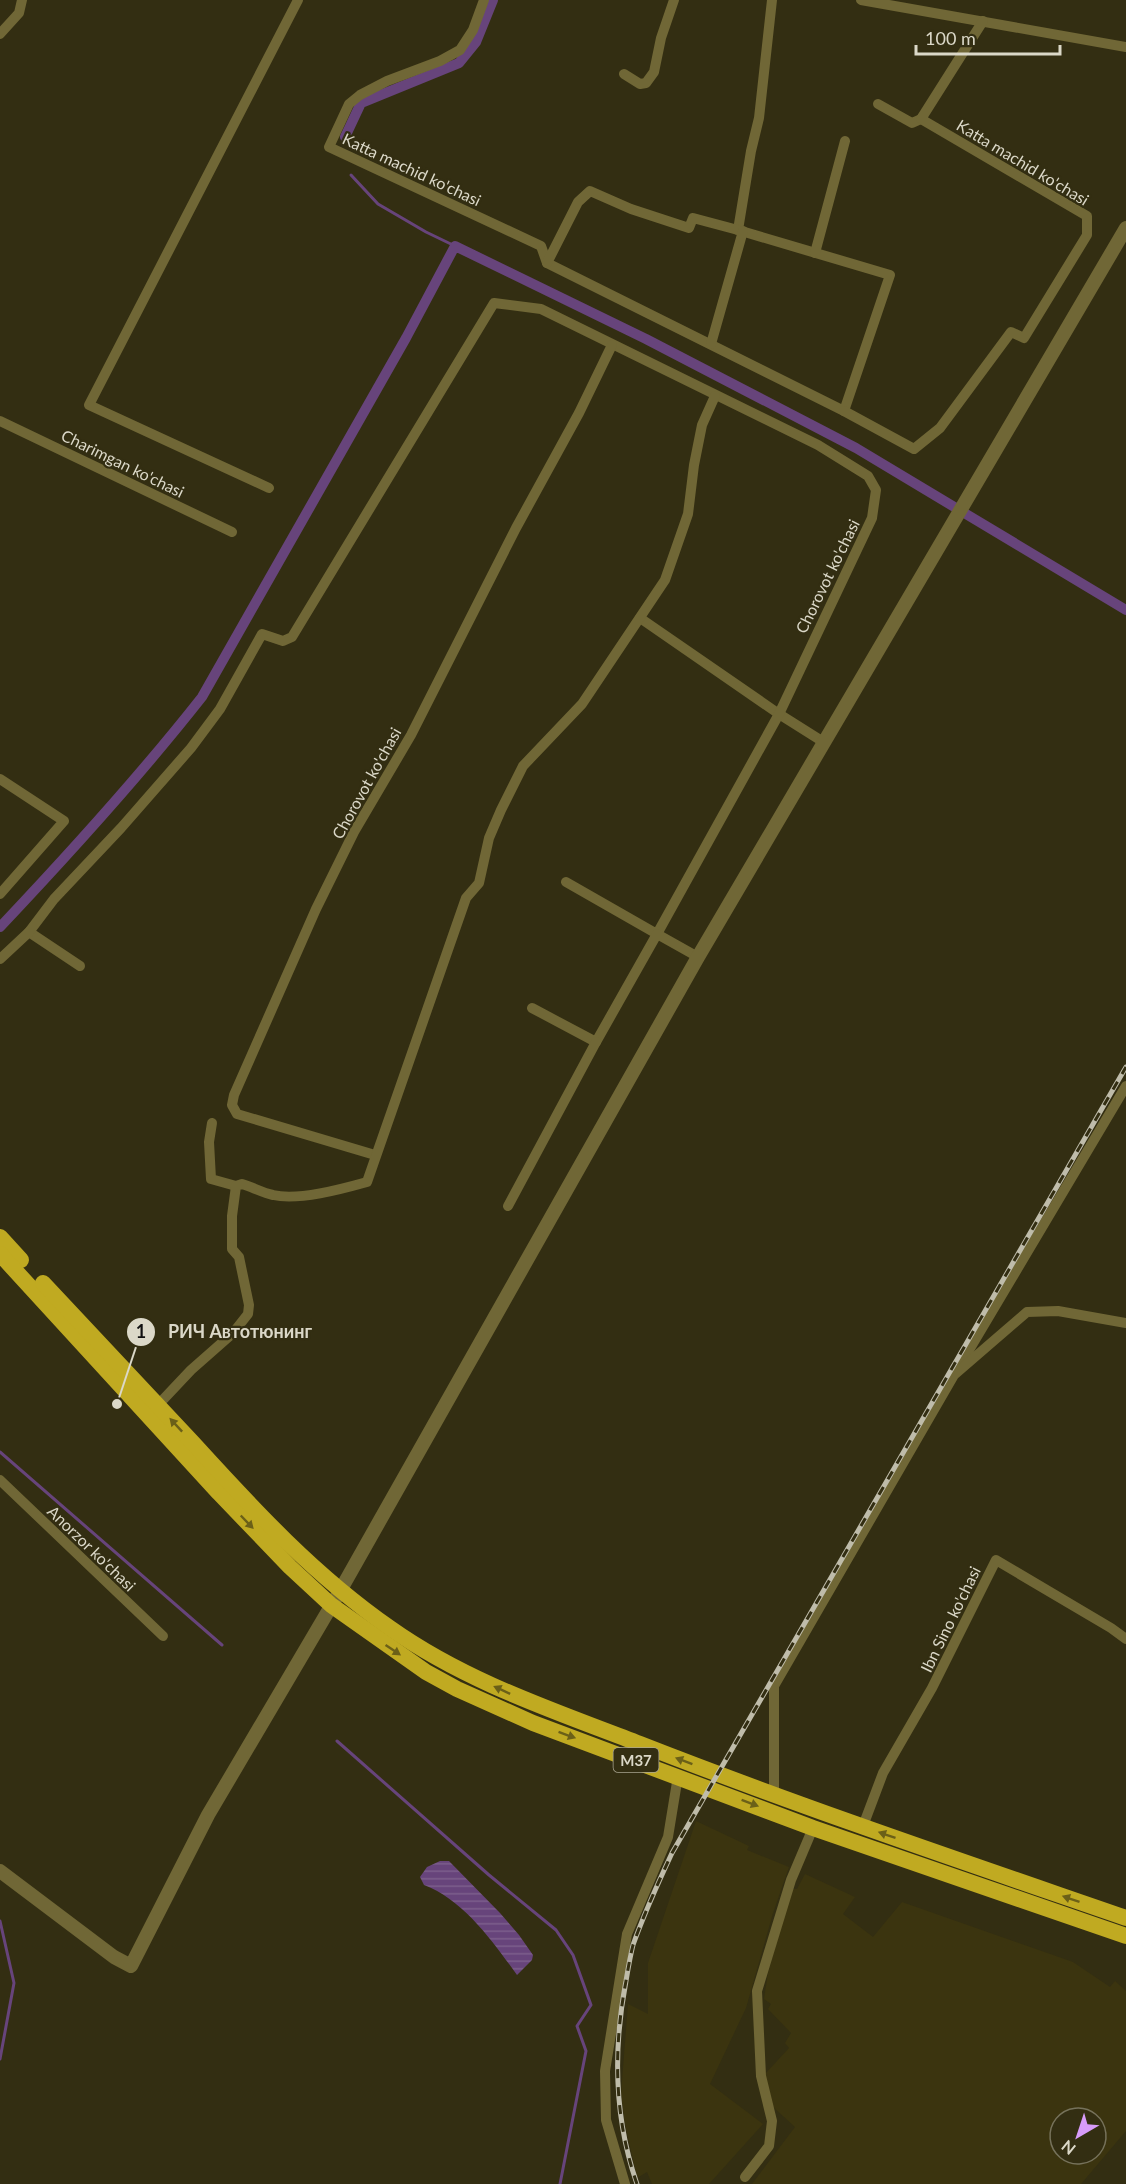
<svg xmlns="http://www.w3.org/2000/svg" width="1126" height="2184" font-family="Lato,sans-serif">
<defs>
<pattern id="water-rules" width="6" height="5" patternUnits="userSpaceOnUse" patternTransform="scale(1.5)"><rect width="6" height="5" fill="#67447b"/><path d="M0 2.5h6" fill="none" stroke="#7c5e8c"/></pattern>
</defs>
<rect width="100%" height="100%" fill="#332e12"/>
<!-- built -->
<g fill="#3b340f" fill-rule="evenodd">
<path d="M696 1821 749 1846 747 1850 789 1867 773 1913 746 2008 710 2084 763 2124 709 2184H652L647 2172 637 2178 625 2124 621 2094 628 2004 648 2014V1963Z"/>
<path d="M805 1874 855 1897 843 1914 873 1937 902 1902 1073 1962 1110 1987 1115 1981 1126 1991V2131L1081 2184H752L795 2127 772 2106 765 2074 789 2048 785 2043 791 2033 768 2009 771 2004 764 1999 768 1973 791 1889H797ZM1060 2118H1096V2154H1060Z"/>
</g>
<!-- water -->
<path fill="url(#water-rules)" d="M440 1861H449L500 1913 519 1935 533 1955 532 1960 517 1975C493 1942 464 1900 424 1885L420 1877 427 1867Z"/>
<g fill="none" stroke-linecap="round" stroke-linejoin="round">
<!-- stream -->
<g stroke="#67447b" stroke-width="3">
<path d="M351 175 378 204 426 232 455 246"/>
<path d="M0 1452 222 1645"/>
<path d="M337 1741 489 1875 556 1930 573 1955 591 2005 577 2026 586 2051 560 2184"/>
<path d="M0 1921 14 1983 0 2059"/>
</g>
<!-- canal -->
<g stroke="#67447b" stroke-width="10">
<path d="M345 137 361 103 459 63 476 42 493 0"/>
<path d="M0 927C70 853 139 777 202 697L406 338 455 246 646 339 856 448 1126 610"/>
</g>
<!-- minor -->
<g stroke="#706736" stroke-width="10">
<path d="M484 0 473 30 460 50 440 61 387 81 360 95 349 104 329 147 541 246 547 263 844 411 890 275 738 230 751 151 759 118 772 0"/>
<path d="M861 0 1126 47"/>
<path d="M0 34 19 13 22 0"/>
<path d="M624 74 640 84 646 83 654 72 661 38 674 0"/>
<path d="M878 104 912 123 921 119"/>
<path d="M815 253 845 141"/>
<path d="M547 263 578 202 590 191 631 209 689 228 693 218 738 230"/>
<path d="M711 344 743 231"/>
<path d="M844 411 914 449 940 428 1011 332 1024 338 1087 235V216L921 119 983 21"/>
<path d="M0 421 232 532"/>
<path d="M269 488 89 405 298 0"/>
<path d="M640 618 779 714 825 743"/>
<path d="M0 779 64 821 0 894"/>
<path d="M29 932 80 966"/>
<path d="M0 959 29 932 54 899 121 828 191 748 220 709 262 634 283 641 292 637 494 303 541 309 818 445 868 476 876 490 872 518 779 714 657 934 566 882"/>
<path d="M532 1008 596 1042 657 934 698 957"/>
<path d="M212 1123 209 1142 211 1179 236 1186"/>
<path d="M375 1155 237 1114 232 1105 234 1095 316 909 354 832 411 735 516 528 579 413 612 345"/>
<path d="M508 1206 596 1042"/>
<path d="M959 1367 1126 1086"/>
<path d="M158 1405 191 1370 233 1333 248 1314 249 1305 239 1257 232 1249V1216L236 1186 242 1184C252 1187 263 1193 273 1195 298 1201 342 1189 367 1182L466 898 479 883 489 838 501 810 523 766 582 704 665 580 688 514 694 465 702 425 715 396"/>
<path d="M0 1480 163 1636"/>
<path d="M774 1795V1686L954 1375 1027 1312 1058 1311 1126 1323"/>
<path d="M863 1826 883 1773 932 1688 996 1560 1111 1628 1126 1639"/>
<path d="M745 2177 769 2146 772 2121 761 2076 757 1991 791 1880 813 1828"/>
<path d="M625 2184 606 2120 605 2071 627 1934 668 1837 678 1776"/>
</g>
<!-- tertiary -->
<path stroke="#706736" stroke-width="14" d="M0 1871 114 1957 131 1966 208 1815 340 1591 698 957 1126 228"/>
<!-- trunk -->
<g stroke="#c0aa21" stroke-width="16">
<path d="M0 1237 21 1260"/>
<path d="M0 1254 219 1493 290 1567 331 1605 426 1672 457 1689 533 1723 813 1828 1126 1936"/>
<path d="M43 1283C93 1336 143 1390 193 1443 254 1510 315 1576 390 1628 466 1682 555 1711 640 1744 801 1807 964 1862 1126 1918"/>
</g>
<!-- rail casing -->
<g stroke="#bfbcaa" stroke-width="5">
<path id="rail" d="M637 2184C614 2118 613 2049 626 1981 628 1969 630 1957 633 1945 644 1914 658 1883 672 1853L1126 1067"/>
</g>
<!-- rail -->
<use href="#rail" stroke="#332e12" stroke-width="3" stroke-dasharray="9" stroke-linecap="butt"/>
</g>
<!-- one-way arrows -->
<defs><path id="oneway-solid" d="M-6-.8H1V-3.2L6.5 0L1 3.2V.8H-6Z" transform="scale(1.5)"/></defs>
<g fill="#6b6018">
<use href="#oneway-solid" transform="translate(176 1425) rotate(-133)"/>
<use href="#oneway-solid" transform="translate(247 1522) rotate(46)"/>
<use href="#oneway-solid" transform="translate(393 1650) rotate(34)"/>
<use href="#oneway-solid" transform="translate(502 1690) rotate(-155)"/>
<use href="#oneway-solid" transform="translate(567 1735) rotate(20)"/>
<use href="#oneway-solid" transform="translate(684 1761) rotate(-159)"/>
<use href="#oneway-solid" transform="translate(750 1803) rotate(21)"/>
<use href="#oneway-solid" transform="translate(887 1835) rotate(-161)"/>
<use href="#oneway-solid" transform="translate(1071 1899) rotate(-161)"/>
</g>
<g text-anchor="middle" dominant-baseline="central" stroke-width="4.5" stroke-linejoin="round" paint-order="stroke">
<!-- shield labels -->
<rect fill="#332e12" stroke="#a9a591" stroke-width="1.5" x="613.5" y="1748" width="45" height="24" rx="4.5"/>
<g font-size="15" font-weight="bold" fill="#dbd8c8">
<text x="636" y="1760">M37</text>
</g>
<!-- street labels -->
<g font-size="16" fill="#dbd8c8" stroke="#332e12">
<text transform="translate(1023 162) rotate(31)">Katta machid ko'chasi</text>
<text transform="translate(412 169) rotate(25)">Katta machid ko'chasi</text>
<text transform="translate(123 463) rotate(26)">Charimgan ko'chasi</text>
<text transform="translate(827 576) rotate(-64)">Chorovot ko'chasi</text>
<text transform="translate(366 783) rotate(-61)">Chorovot ko'chasi</text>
<text transform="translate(92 1548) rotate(44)">Anorzor ko'chasi</text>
<text transform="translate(950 1619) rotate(-64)">Ibn Sino ko'chasi</text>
</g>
</g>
<!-- callouts -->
<path fill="none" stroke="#dbd8c8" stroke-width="2" d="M117 1404L141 1332"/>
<g fill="#dbd8c8" stroke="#332e12" stroke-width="2">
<circle cx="117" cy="1404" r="6"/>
<circle cx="141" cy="1332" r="15"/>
</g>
<g font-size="18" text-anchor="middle" font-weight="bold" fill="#111">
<text x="141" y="1338">1</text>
</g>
<g font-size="18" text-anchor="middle" font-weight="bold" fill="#dbd8c8" stroke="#332e12" stroke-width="4.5" stroke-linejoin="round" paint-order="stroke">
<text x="240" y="1338">РИЧ Автотюнинг</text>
</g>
<!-- north arrow -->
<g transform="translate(1078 2136) rotate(219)"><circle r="28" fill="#332e12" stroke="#76725b" stroke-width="1.5"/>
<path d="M0-4.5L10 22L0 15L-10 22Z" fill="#d79bf9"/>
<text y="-9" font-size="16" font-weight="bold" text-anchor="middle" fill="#dbd8c8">N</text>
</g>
<!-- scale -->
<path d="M916 45v9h144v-9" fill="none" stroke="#dbd8c8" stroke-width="3"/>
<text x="925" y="45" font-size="18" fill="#dbd8c8" stroke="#332e12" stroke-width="4.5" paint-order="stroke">100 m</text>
</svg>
